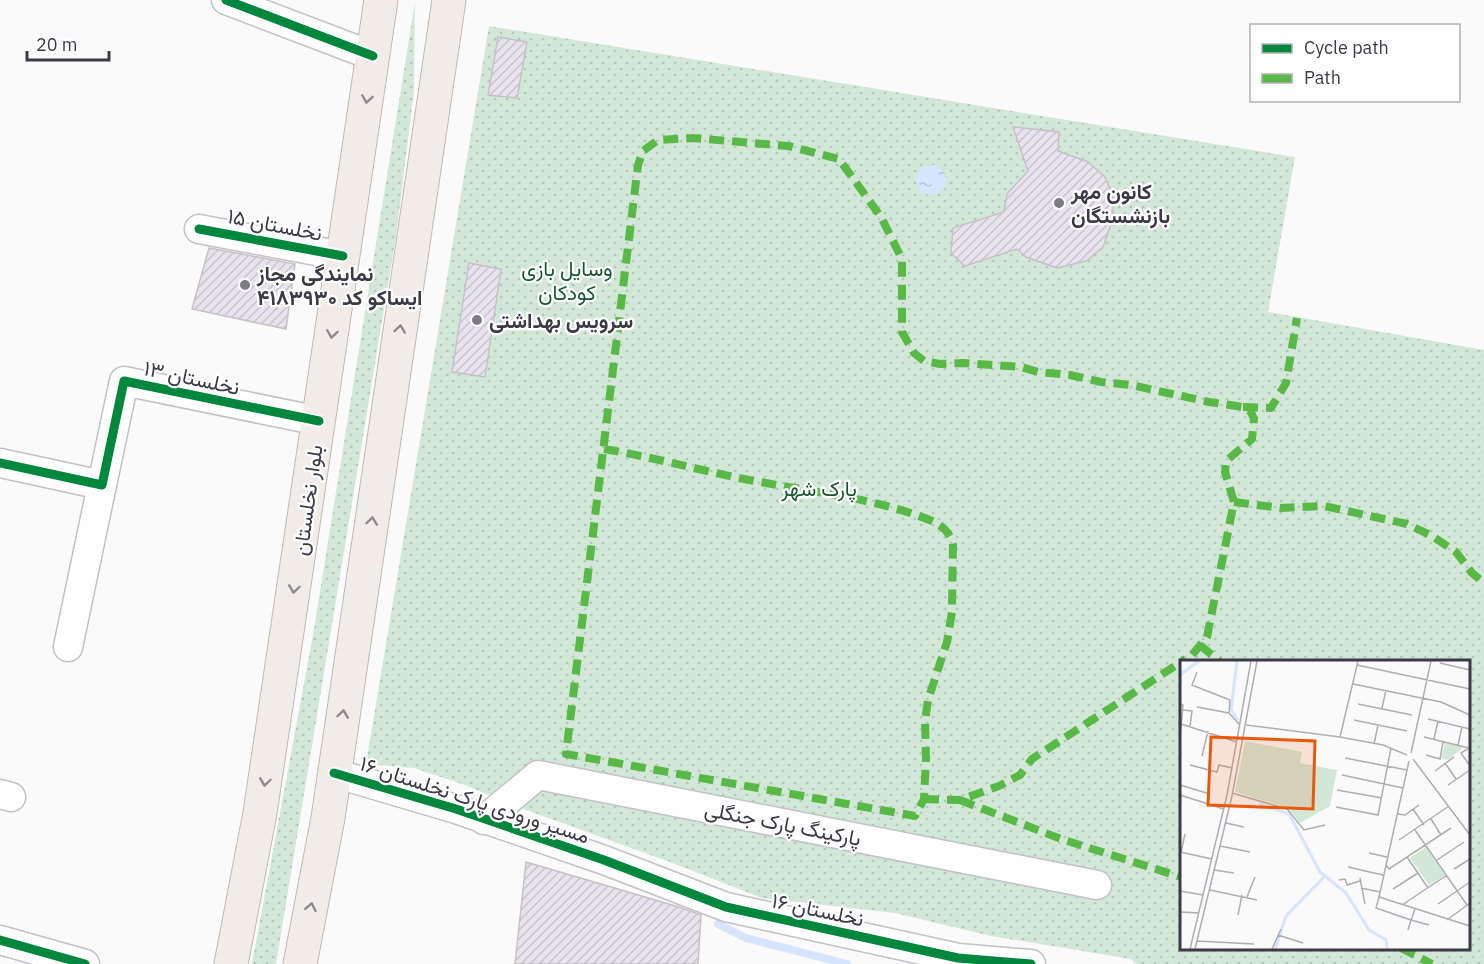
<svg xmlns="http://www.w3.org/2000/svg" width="1484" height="964" font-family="'IBM Plex Sans',Vazirmatn,sans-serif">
<defs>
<pattern id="park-dots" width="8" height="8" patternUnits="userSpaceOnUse" patternTransform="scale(1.5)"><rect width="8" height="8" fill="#d2e7d7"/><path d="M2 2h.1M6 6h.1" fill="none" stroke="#b5c7ba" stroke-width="1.8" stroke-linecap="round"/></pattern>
<pattern id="water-ripples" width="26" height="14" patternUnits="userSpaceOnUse" patternTransform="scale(1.5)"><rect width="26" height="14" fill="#d6e4fd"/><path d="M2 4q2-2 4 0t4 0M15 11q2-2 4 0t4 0" fill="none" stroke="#b9c4da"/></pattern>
<pattern id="building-hatch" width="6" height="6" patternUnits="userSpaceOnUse" patternTransform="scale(1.5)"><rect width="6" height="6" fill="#e8e2ed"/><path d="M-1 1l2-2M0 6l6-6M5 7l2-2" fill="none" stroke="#c8c3cd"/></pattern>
</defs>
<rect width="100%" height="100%" fill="#fafafa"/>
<!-- park -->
<g fill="url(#park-dots)" fill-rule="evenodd">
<path d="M415 2 414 91 396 236 276 964H252L313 635Z"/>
<path d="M489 26 1295 157 1268 312 1484 350V964H1136L1131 959 991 936 895 913 762 898 670 862 515 806 465 785 414 768 366 764ZM1181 661H1468V948H1181Z"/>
</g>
<!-- water -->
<circle fill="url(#water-ripples)" cx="931" cy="180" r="15"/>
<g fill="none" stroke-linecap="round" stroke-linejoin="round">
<!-- stream -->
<path stroke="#d6e4fd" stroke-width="8" d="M718 924 746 938 847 964"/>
</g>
<!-- building -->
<g fill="url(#building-hatch)" stroke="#c5c1c7" stroke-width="1.5">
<path d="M498 37 527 42 517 98 488 95Z"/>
<path d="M1013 127 1059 132 1058 151 1088 162 1105 177 1113 195V218L1103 247 1086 261 1057 268 1026 257 1017 249 965 266 951 253 953 228 1004 212 1007 194 1028 171Z"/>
<path d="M209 248 295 264 286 329 192 309Z"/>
<path d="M469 263 501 269 485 377 452 372Z"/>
<path d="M526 862 679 907 701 915 698 964H515Z"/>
</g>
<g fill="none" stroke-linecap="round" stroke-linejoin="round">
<!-- minor casing -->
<g stroke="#c2c1c7" stroke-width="31">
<g id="minor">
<path d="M226 0 373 56"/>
<path d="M199 229 343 256"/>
<path d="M0 463 102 485 124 381 319 421"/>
<path d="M68 647 102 485"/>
<path d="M334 773 456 809 604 860 726 907 958 958 1031 964"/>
<path d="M0 794 11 797"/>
<path d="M484 820 538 775 1097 885"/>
<path d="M0 940 85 964"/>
</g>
</g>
<!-- major casing -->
<g stroke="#c0b8b0" stroke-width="35">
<g id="major">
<path d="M231 964 260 813 381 0"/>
<path d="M300 964 328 818 449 0"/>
</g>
</g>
<!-- minor -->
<use href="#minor" stroke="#fefefe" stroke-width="28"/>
<!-- major -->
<use href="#major" stroke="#f1ece7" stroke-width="33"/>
<!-- quiet -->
<g stroke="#58b947" stroke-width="8" stroke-dasharray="15 8" stroke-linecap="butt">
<path d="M1243 407 1271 408 1286 383 1297 318"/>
<path d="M604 449C659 458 712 474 766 483 820 493 882 500 932 521 943 526 950 533 953 544L952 612 947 642 928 700 925 721 926 759 924 799 915 816 566 754 638 165 643 151 658 140 693 138 788 146 839 159 881 217 902 259V332L914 353 924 361 940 364 963 363 1021 367 1038 372 1070 375 1101 382 1131 385 1209 402 1243 407 1251 412 1254 419 1252 439 1226 461 1225 472 1234 502 1207 637 1192 655 1182 661"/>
<path d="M1234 502 1281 508 1324 506 1407 524 1432 536 1456 552 1472 573 1484 583"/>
<path d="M1200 645 1219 661"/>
<path d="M924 799 960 800 999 786 1020 775 1032 759 1181 662"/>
<path d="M960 800 1061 839 1181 877"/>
<path d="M1401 948 1432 964"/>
</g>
<!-- cycleway casing -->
<g stroke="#fff" stroke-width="13">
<g id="cycleway">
<path d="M226 0 373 56"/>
<path d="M199 229 343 256"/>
<path d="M0 463 102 485 124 381 319 421"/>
<path d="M334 773 456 809 604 860 726 907 958 958 1031 964"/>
<path d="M0 940 85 964"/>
</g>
</g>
<!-- cycleway -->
<use href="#cycleway" stroke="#00873e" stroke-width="9"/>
</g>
<!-- one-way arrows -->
<defs><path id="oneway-chevron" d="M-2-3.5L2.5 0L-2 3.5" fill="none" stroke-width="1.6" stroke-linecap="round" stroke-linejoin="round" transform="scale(1.5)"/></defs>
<g stroke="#8d8a8e">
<use href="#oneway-chevron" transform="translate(367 99) rotate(99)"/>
<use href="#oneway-chevron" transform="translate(400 329) rotate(-82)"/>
<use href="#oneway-chevron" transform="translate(332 334) rotate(99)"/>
<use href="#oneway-chevron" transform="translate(372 521) rotate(-82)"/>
<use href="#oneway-chevron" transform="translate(294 589) rotate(98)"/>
<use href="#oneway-chevron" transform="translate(343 714) rotate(-82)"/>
<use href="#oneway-chevron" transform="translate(265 782) rotate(98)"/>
<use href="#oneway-chevron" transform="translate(311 907) rotate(-79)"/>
</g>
<!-- markers -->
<g fill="#7e7d85" stroke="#fff" stroke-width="2">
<circle cx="1059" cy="203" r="6"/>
<circle cx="245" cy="285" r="6"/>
<circle cx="477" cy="320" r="6"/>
</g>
<g text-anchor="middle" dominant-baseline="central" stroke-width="4.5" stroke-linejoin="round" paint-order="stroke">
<!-- poi labels -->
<g font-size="21" font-weight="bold" fill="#3c3a46" stroke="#fff" text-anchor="start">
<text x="1071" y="191">کانون مهر<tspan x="1071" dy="24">بازنشستگان</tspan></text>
<text x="257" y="273">نمایندگی مجاز<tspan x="257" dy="24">ایساکو کد ۴۱۸۳۹۳۰</tspan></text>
<text x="489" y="320">سرویس بهداشتی</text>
</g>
<!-- street labels -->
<g font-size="21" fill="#3c3a46" stroke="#fff">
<text transform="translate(275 224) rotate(11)">نخلستان ۱۵</text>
<text transform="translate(192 377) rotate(12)">نخلستان ۱۳</text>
<text transform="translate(307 500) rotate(-82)">بلوار نخلستان</text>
<text transform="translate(475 799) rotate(18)">مسیر ورودی پارک نخلستان ۱۶</text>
<text transform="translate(783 823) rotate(11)">پارکینگ پارک جنگلی</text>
<text transform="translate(818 909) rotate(12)">نخلستان ۱۶</text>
</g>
<!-- park labels -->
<g font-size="21" fill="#17572f" stroke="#fff">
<text x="567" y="268">وسایل بازی<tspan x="567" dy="24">کودکان</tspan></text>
<text x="819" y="488">پارک شهر</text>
</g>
</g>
<!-- overview -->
<g transform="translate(1180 660)">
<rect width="290" height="290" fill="#fafafa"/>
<path d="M65 81 122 92 120 103 157 110 150 146 120 163 108 148 55 132ZM265 83 284 87 268 100 261 98ZM246 187 265 215 249 225 230 198Z" fill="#d2e7d7"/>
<path fill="none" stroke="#d6e4fd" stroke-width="3" d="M57 1 51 50 58 60M0 15 19 1M79 144 109 154 140 212 166 233 189 270 206 280 207 289M95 289 106 256 144 217"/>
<path fill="none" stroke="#aeadb2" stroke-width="1.5" d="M260 3 290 10M177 5 290 29M17 12 12 25 50 40 49 53M173 24 261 42 290 55M0 44 3 45 0 78M178 44 232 55M17 47 49 53 59 64M202 48 206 30M3 50 12 51 10 66M248 59 290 69M174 60 227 71M1 64 57 82M66 65 160 77 203 85 227 95M160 77 178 1M244 77 289 88M254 79 258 61M194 84 198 65M278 85 282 67M289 88 281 93 290 106M231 93 251 1M246 95 260 99 263 82M22 96 28 71M165 98 227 110M233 99 290 175M229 101 199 237 290 266M265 103 276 119M10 105 37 112 39 105 52 108M255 111 274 97M162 115 223 128M0 125 30 134M268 125 290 110M157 130 202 138M52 133 107 149 124 170 145 165M0 135 44 149M156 147 198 155 211 88M233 149 244 165M217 154 225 155 239 145M251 159 261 175M46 163 64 167M235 170 287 245M219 180 269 146M40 186 70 192M0 192 32 199M1 192 5 174M189 193 207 197M227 197 248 228M257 200 284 182M206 205 209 209 271 168M168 207 203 215M274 209 290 199M34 210 54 213M180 218 185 244M159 220 165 219 167 225 180 221M181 228 200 232M213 229 238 213M30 230 77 240M0 231 23 235M67 237 75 217M199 237 196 248 231 260 235 249M258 244 290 222M222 245 267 215M0 252 19 253M58 255 62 235M267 260 290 243M228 270 231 260 249 265M98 275 123 283M17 281 74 284M10 289 47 135 71 1M15 289 52 136 77 1M92 289 101 269"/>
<path fill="#e8590c" fill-opacity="0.15" stroke="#e8590c" stroke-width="3" d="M31 77 135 81 133 149 28 145Z"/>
<rect width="290" height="290" fill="none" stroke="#3c3a46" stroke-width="3"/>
</g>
<!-- legend -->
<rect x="1250" y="24" width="210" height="78" fill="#ffffff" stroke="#b1b0b5" stroke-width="1.5"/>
<rect x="1262" y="44" width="30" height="9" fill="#00873e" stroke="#b1b0b5" stroke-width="1.5"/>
<text x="1304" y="54" font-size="18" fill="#3c3a46">Cycle path</text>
<rect x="1262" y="74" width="30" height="9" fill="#58b947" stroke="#b1b0b5" stroke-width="1.5"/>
<text x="1304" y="84" font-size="18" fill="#3c3a46">Path</text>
<!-- scale -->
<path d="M27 51v9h82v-9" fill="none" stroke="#3c3a46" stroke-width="3"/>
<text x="36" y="51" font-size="18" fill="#3c3a46" stroke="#ffffff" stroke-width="4.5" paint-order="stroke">20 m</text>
</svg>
